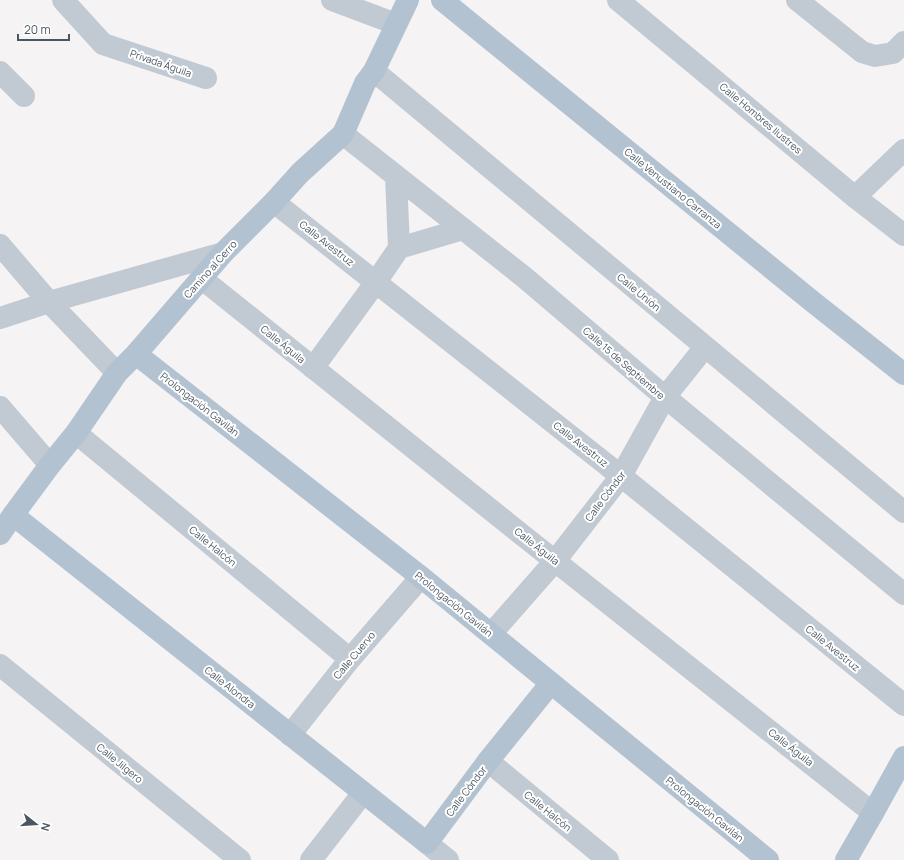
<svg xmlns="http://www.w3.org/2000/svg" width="904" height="860" font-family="Manrope,sans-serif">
<rect width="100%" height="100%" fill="#f5f3f3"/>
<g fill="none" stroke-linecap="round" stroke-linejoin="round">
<!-- minor -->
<g stroke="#c1cad2" stroke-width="22">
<path d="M63 0 103 44 206 78"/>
<path d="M332 0 396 24"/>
<path d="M618 0 855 197 904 235"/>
<path d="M797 0 862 52 875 56 893 53 904 42"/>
<path d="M374 71 904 512"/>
<path d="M0 72 24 96"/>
<path d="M343 134 524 277 665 397 904 594"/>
<path d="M855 197 904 150"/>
<path d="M274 202 621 476 904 705"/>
<path d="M0 245 49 302 117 373"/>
<path d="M399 248 463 229"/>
<path d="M201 278 526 538 873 813"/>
<path d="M0 318 49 302 223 253"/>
<path d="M313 368 376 282 399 248 396 176"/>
<path d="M0 407 50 465"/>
<path d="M76 433 350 659"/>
<path d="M491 634 555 561 621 476 665 397 705 347"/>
<path d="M0 665 240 860"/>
<path d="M290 735 350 659 421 577"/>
<path d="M488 761 608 860"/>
<path d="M427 843 448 860"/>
<path d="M311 860 363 793"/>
</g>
<!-- major -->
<g stroke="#b3c2d1" stroke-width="22">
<path d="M442 0 813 302 904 374"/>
<path d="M136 354 421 577 768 860"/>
<path d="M13 515 427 843 488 761 551 683"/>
<path d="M0 534 13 515 50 465 76 433 117 373 136 354 223 253 274 202 300 173 343 134 365 83 374 71 408 0"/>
<path d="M846 860 873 813 904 757"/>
</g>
</g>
<g text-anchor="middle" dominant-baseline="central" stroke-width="4" stroke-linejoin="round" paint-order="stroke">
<!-- street labels -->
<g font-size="10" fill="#4a5661" stroke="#fff">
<text transform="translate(161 63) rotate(19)">Privada Águila</text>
<text transform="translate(761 118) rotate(40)">Calle Hombres Ilustres</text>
<text transform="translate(673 188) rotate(39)">Calle Venustiano Carranza</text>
<text transform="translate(327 243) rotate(38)">Calle Avestruz</text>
<text transform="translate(210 269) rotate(-48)">Camino al Cerro</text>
<text transform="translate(639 292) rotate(40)">Calle Unión</text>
<text transform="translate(283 344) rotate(39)">Calle Águila</text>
<text transform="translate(624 363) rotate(41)">Calle 15 de Septiembre</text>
<text transform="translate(200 404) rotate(38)">Prolongación Gavilán</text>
<text transform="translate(581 444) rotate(38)">Calle Avestruz</text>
<text transform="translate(605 496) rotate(-53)">Calle Cóndor</text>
<text transform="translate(213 546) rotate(39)">Calle Halcón</text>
<text transform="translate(537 546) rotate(38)">Calle Águila</text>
<text transform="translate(454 604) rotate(39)">Prolongación Gavilán</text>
<text transform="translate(833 648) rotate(39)">Calle Avestruz</text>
<text transform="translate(354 655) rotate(-50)">Calle Cuervo</text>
<text transform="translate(230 687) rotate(38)">Calle Alondra</text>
<text transform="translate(791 747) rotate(38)">Calle Águila</text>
<text transform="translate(120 763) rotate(39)">Calle Jilgero</text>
<text transform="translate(466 791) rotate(-53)">Calle Cóndor</text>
<text transform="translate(705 809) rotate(39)">Prolongación Gavilán</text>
<text transform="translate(548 811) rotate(39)">Calle Halcón</text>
</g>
</g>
<!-- north arrow -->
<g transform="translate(36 824) rotate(107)" stroke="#ffffff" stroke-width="3" paint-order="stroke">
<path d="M0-3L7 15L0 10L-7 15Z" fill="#4a5661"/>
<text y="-6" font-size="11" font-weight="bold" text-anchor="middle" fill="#4a5661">N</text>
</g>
<!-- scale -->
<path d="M18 34v6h51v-6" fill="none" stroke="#4a5661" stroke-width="2"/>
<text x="24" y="34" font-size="12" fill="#4a5661" stroke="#ffffff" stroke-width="3" paint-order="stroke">20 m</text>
</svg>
